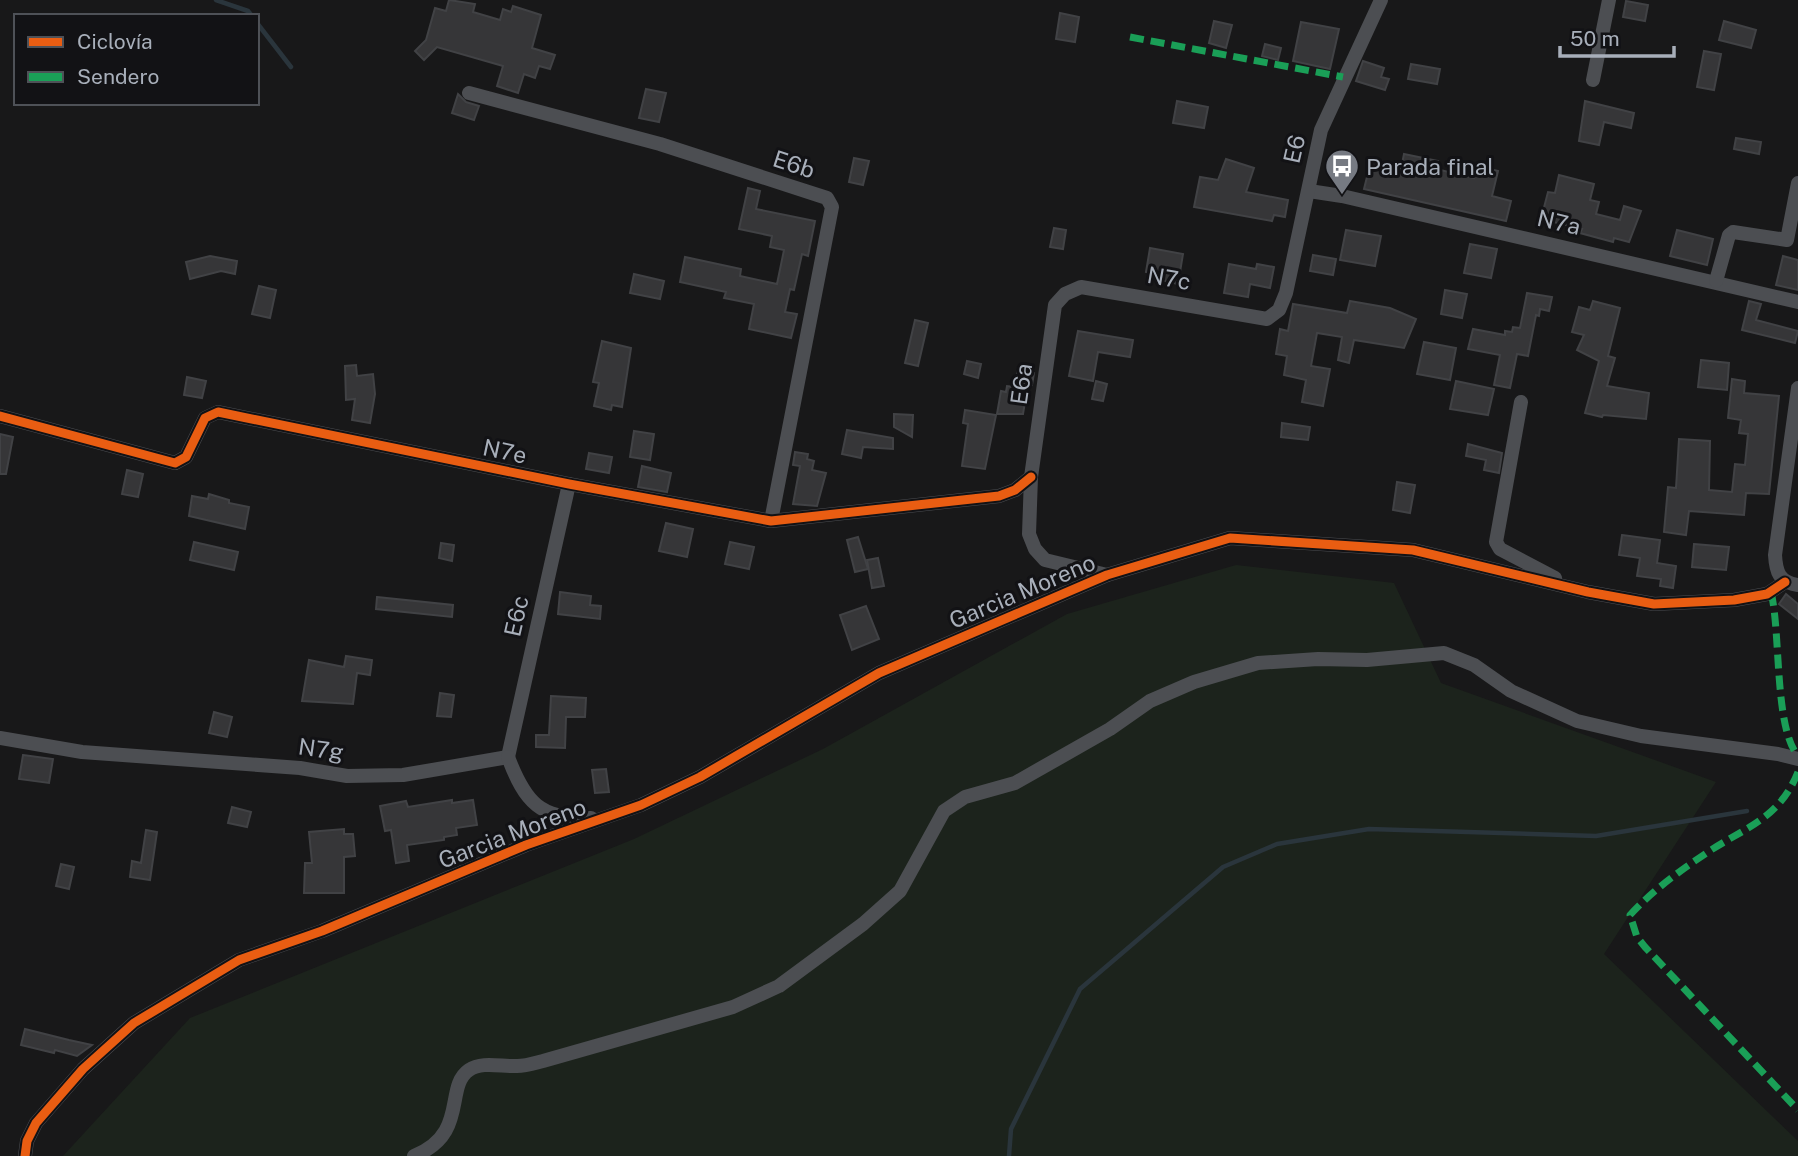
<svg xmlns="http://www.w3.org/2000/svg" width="1798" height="1156" font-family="'Public Sans',sans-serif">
<rect width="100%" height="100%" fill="#181819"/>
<!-- green -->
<path fill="#1c231c" d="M1236 565 1394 583 1441 683 1716 782 1604 954 1798 1141V1156H63L190 1018 634 839 823 749 1067 614Z"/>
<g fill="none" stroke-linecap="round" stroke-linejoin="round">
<!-- stream -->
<g stroke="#2a353c" stroke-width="4.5">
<path d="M216 0 248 11 252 16"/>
<path d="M257 23 291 67"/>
<path d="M1009 1156 1011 1129 1080 989 1223 867 1277 844 1369 829 1596 836 1747 811"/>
</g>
</g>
<!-- building -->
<g fill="#363638" stroke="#414245" stroke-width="2">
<path d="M449 0 475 4 473 12 500 20 503 9 511 12 513 6 541 15 532 48 555 55 550 69 539 66 535 78 524 74 518 93 497 86 503 66 437 47 424 60 415 51 426 40 435 8 446 11Z"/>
<path d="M1626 1 1648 5 1645 21 1623 17Z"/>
<path d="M1060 13 1079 17 1075 42 1056 39Z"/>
<path d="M1214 21 1232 25 1226 48 1209 43Z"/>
<path d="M1724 21 1756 30 1751 48 1719 40Z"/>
<path d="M1301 22 1339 29 1330 69 1293 61Z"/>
<path d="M1265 44 1281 48 1278 60 1262 56Z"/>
<path d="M1704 51 1721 54 1714 90 1697 87Z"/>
<path d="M1363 61 1384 68 1381 77 1389 79 1385 90 1356 81Z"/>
<path d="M1411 64 1440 69 1437 84 1408 79Z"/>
<path d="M646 89 666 93 659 122 639 118Z"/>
<path d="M458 94 466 102 479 106 474 120 452 113Z"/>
<path d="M1177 101 1208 107 1204 128 1173 123Z"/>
<path d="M1585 101 1634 113 1631 128 1604 122 1599 145 1579 141Z"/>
<path d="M1736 138 1761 142 1759 154 1734 149Z"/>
<path d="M1404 154 1438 161 1436 169 1474 178 1477 166 1498 171 1492 196 1511 201 1506 221 1364 189 1371 161 1401 169Z"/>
<path d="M854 158 869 161 863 185 849 182Z"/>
<path d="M1226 159 1254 168 1246 192 1288 200 1285 217 1274 215 1272 221 1194 207 1200 177 1218 180Z"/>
<path d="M1559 175 1594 184 1590 200 1599 202 1596 214 1620 220 1624 206 1641 211 1629 242 1614 238 1613 242 1580 233 1582 229 1541 219 1548 192 1555 193Z"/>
<path d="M748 188 760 191 756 209 815 221 808 256 802 254 794 290 790 289 785 312 797 314 791 338 749 329 754 304 724 298 726 292 680 282 685 257 741 269 740 276 777 284 784 250 770 247 772 236 739 229Z"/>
<path d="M1054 228 1066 230 1063 249 1050 247Z"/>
<path d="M1346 230 1381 236 1375 266 1340 260Z"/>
<path d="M1677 230 1713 239 1707 265 1670 256Z"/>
<path d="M1470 244 1497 249 1491 278 1464 273Z"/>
<path d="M1150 248 1183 254 1178 284 1156 279V274L1146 272Z"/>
<path d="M1313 255 1336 259 1333 275 1310 271Z"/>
<path d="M210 256 237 261 235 274 221 271 190 279 186 262Z"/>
<path d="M1783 256 1798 260V290L1776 285Z"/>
<path d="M1229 264 1256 269 1257 264 1274 267 1270 288 1250 284 1248 297 1224 293Z"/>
<path d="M634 274 664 281 660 299 630 293Z"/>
<path d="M259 286 276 290 270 318 252 314Z"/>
<path d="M1445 290 1467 294 1462 318 1441 314Z"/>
<path d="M1527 293 1552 297 1549 311 1540 309 1539 316 1536 315 1528 356 1517 354 1510 388 1494 385 1500 355 1468 349 1473 329 1505 335V331L1512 332 1513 327 1520 328Z"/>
<path d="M1350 301 1390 308 1416 319 1404 348 1354 340 1349 363 1338 360 1342 337 1317 333 1311 366 1330 369 1323 406 1302 402 1306 380 1284 375 1287 356 1276 354 1280 329 1288 331 1293 304 1347 313Z"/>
<path d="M1593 301 1620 308 1608 356 1615 358 1607 386 1649 393 1646 419 1603 415 1602 417 1585 413 1599 361 1577 350 1584 335 1572 332 1579 307 1590 310Z"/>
<path d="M1749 301 1761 304 1756 320 1798 331 1795 343 1742 330Z"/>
<path d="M915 320 928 323 918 366 905 363Z"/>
<path d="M1078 331 1133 340 1130 357 1098 352 1093 381 1069 376Z"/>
<path d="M602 341 631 348 622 407 612 405 611 410 594 406 599 383 593 382Z"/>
<path d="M1424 342 1456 348 1450 380 1417 374Z"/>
<path d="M1701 360 1729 363 1727 390 1698 387Z"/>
<path d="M967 361 981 364 978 378 964 374Z"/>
<path d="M356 365 357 376 373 374 375 394 370 423 352 420 355 399 346 400 345 366Z"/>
<path d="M1018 370 1034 373 1032 385 1028 384 1023 414H997L1001 391 1006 392 1007 386 1015 387Z"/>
<path d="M187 377 206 381 202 398 184 395Z"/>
<path d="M1732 379 1745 381 1744 393 1779 396 1769 494 1746 493 1744 515 1689 511 1686 535 1664 532 1668 487 1676 488 1679 439 1710 441 1709 490 1732 492 1735 464 1745 465 1748 434 1739 433 1741 420 1728 418Z"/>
<path d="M1096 381 1107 384 1103 401 1092 399Z"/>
<path d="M1456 381 1494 389 1488 415 1450 409Z"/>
<path d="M965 410 996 415 985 469 962 466 968 424 963 423Z"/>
<path d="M894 414 913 415 912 437 894 427Z"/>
<path d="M1282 423 1310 427 1308 440 1281 437Z"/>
<path d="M847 430 893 438V449L863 447 861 458 842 454Z"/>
<path d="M634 431 654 434 650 460 630 457Z"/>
<path d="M0 434 13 437 6 474H0Z"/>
<path d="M1468 444 1502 453 1499 473 1484 470 1486 460 1466 456Z"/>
<path d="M795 452 808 454 807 459 814 461 812 470 826 473 817 506 793 504 800 466 793 465Z"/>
<path d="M589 453 612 457 609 473 586 469Z"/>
<path d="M642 466 671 473 667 492 638 487Z"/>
<path d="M127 470 143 474 138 497 122 494Z"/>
<path d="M1397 482 1415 485 1410 513 1393 510Z"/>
<path d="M209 494 229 500V503L249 507 245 529 189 516 192 496 208 499Z"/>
<path d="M666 523 693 529 687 557 659 551Z"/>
<path d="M1622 535 1660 540 1657 563 1676 566 1673 588 1660 586 1661 579 1637 576 1640 558 1619 555Z"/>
<path d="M858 537 868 569 855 572 847 540Z"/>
<path d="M194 542 238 552 234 570 190 560Z"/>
<path d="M730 542 754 547 749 569 725 564Z"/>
<path d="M441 543 454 545 452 561 439 558Z"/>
<path d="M1694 544 1729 547 1726 570 1692 567Z"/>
<path d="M878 558 884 586 872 588 867 560Z"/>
<path d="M560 592 591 596 590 605 601 606 600 619 558 614Z"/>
<path d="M1786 594 1798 604V619L1779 604Z"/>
<path d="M377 597 453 605 452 617 376 609Z"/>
<path d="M866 606 879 639 852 650 840 615Z"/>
<path d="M346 656 372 660 370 675 357 673 353 704 302 701 309 660 344 667Z"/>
<path d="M440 693 454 695 451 717 437 716Z"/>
<path d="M551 696 586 698 585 717H566L565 748 536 747V735H549Z"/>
<path d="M214 712 232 717 227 737 209 733Z"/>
<path d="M23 755 53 759 49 783 19 779Z"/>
<path d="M606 769 609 792 595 793 592 770Z"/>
<path d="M452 800V803L473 800 477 825 456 828 457 835 444 837V840L407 845 409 861 396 863 391 830 385 831 380 806 406 801 408 807Z"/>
<path d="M232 807 251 812 247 827 228 823Z"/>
<path d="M344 829V834H353L355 856 344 857V893H304L305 863H312L309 832Z"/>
<path d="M146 830 157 832 150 880 130 877 132 861 141 863Z"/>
<path d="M61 864 74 867 69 889 56 886Z"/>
<path d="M25 1029 69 1040 92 1045 77 1056 55 1050 54 1053 21 1045Z"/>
</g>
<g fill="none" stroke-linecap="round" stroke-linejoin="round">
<!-- minor -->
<g stroke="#4c4e52" stroke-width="14">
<path d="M1593 80 1609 0"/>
<path d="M469 93 660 144 827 198 832 207 771 521"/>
<path d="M1309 191 1342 196 1798 302"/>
<path d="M1716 281 1729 235 1733 232 1787 240 1798 183"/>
<path d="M1798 388 1775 555C1776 572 1779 582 1798 585"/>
<path d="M1521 402 1496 542 1500 549 1555 578"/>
<path d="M0 416 175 463 186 457 205 418 218 412 569 484 771 521 999 496 1015 490 1031 477"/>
<path d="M1107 575 1045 560 1035 549 1029 534 1031 477 1055 305 1065 294 1081 287 1267 319 1279 310 1286 293 1321 130 1381 0"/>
<path d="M0 738 82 752 300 768 347 776 403 775 508 757"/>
<path d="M508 757 569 484"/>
<path d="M508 757C525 802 540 820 591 818"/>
<path d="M25 1156 27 1141 36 1123 83 1069 134 1023 239 960 322 931 526 845 641 805 700 777 879 673 1107 575 1230 538 1413 550 1588 592 1654 604 1734 600 1767 594 1785 582"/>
<path d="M414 1156C469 1134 444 1087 469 1070 482 1061 502 1067 517 1066 526 1066 535 1063 543 1061L733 1007 779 986 863 924 900 891 944 811 965 797 1015 783 1110 729 1150 701 1194 682 1258 663 1318 659 1367 660 1444 653 1474 665 1511 691 1577 721 1641 736 1778 754 1798 759"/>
</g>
<!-- quiet -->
<g stroke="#1a9f57" stroke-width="7" stroke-dasharray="14 7" stroke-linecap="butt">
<path d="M1130 37 1343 77"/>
<path d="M1771 592C1781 633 1774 727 1798 756"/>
<path d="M1798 772C1780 817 1749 826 1711 850 1681 870 1654 889 1630 915L1637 937 1645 947 1798 1110"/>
</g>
<!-- cycleway casing -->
<g stroke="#121215" stroke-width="13">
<g id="cycleway">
<path d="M0 416 175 463 186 457 205 418 218 412 569 484 771 521 999 496 1015 490 1031 477"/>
<path d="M25 1156 27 1141 36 1123 83 1069 134 1023 239 960 322 931 526 845 641 805 700 777 879 673 1107 575 1230 538 1413 550 1588 592 1654 604 1734 600 1767 594 1785 582"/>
</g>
</g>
<!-- cycleway -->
<use href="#cycleway" stroke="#e95d12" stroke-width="9"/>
</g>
<!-- icons -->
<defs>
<g id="bus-pin" transform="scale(1.75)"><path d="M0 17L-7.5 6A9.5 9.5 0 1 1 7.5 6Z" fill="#767a82" stroke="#121215"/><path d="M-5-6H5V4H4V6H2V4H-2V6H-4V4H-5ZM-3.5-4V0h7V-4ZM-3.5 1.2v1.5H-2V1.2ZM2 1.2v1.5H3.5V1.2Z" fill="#fff"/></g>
</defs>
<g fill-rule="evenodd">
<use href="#bus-pin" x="1342" y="166"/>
</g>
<g text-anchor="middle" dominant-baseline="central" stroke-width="6" stroke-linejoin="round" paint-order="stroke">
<!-- street labels -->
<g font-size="23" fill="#a8afba" stroke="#121215">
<text transform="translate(1294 149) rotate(-77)">E6</text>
<text transform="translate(794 164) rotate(18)">E6b</text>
<text transform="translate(1559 222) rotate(13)">N7a</text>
<text transform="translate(1169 278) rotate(10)">N7c</text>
<text transform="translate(1021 384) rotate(-82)">E6a</text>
<text transform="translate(505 451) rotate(12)">N7e</text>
<text transform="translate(1022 591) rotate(-23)">Garcia Moreno</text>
<text transform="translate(516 616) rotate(-77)">E6c</text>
<text transform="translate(321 749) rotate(8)">N7g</text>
<text transform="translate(512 833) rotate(-21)">Garcia Moreno</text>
</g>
<!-- poi labels -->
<g font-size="23" fill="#a8afba" stroke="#121215" text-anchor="start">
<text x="1366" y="166">Parada final</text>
</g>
</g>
<!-- legend -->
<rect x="14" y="14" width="245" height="91" fill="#121215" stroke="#4e5157" stroke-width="2"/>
<rect x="28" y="37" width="35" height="10" fill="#e95d12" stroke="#4e5157" stroke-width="2"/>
<text x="77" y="49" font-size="21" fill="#a8afba">Ciclovía</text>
<rect x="28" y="72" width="35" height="10" fill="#1a9f57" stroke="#4e5157" stroke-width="2"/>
<text x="77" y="84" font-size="21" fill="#a8afba">Sendero</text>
<!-- scale -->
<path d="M1560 46v10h114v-10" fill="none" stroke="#a8afba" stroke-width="3.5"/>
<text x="1570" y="46" font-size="21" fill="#a8afba" stroke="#121215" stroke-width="5" paint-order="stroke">50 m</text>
</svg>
